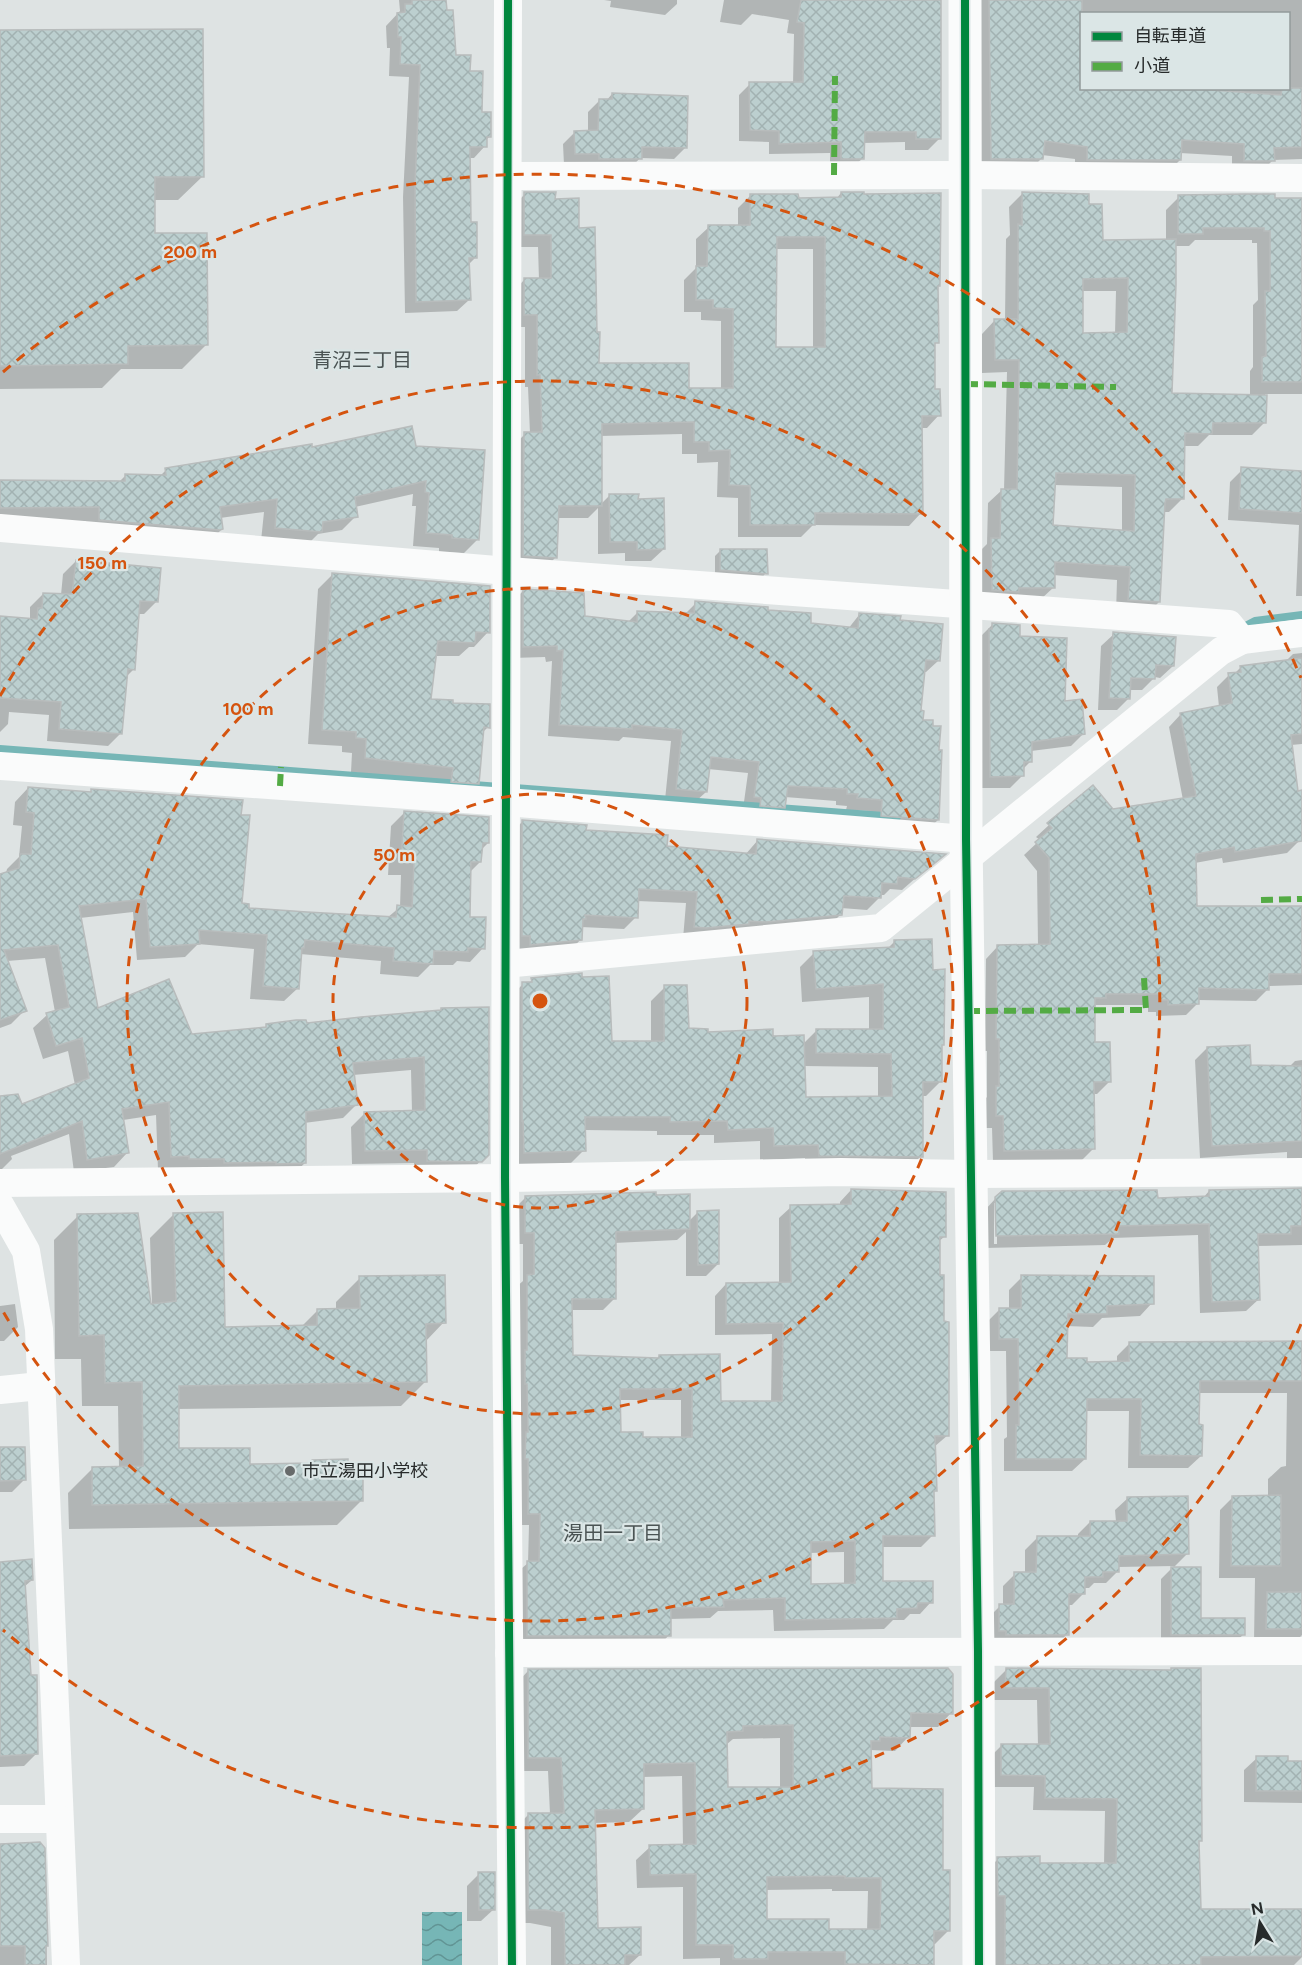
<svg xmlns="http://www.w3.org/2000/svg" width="1302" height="1965" font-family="Figtree,'Noto Sans JP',sans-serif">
<defs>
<pattern id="water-waves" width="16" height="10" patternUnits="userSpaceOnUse" patternTransform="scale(1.5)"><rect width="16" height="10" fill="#76b6b6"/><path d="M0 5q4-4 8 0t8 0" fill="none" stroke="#619494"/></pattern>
<pattern id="building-cross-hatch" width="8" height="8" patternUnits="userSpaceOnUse" patternTransform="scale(1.5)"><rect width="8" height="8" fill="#bccfcf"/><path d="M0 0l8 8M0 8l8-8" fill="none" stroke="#a2b2b2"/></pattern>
</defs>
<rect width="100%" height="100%" fill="#dee3e3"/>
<!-- water -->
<rect fill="url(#water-waves)" x="422" y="1912" width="40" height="53"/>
<!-- shadow -->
<g fill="#0003" fill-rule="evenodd">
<path d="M399 0H445L454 56 469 72 480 113 490 136 486 140 485 146 474 158H468L469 223 475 258 468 265 469 300 457 311 405 313 403 197 409 77 389 76 390 48H387L386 26 400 11Z"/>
<path d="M604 0H677V4L665 15 610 7 611 1Z"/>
<path d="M724 0H940V138L928 150H905V142L863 143V158L851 169H830V153L769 154V142L739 141V95L750 84H793L794 34 787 33 789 20 752 14 741 25 720 22Z"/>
<path d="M978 0H1302V159L1273 160 1260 173H1232V156L1180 153V160L1167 173 1075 172V159L1042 155V158L1029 171H979ZM1082 14H1288V88H1082Z"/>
<path d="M0 32 203 176 178 200H154V234L206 345 182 369H121L102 388 0 389Z"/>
<path d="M612 94 686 147 674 159 640 158 629 170 564 165 563 144 575 132H588V112L600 100 606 101Z"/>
<path d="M841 193 937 287V342L933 346 934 390 939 415 927 428H921V513L909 526 813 525 801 537H738V498L717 497 718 462 697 463V454H682V434L600 436V505L610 495 637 500 664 549 651 561H625V553L598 554V508L588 518H557L556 557 543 570 511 568 512 447 525 434H530L528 387H525V327H512V293L524 280H539L538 247H512V207L525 194 554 200 577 229 598 364 688 390 721 389V321L701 320V312H684V280L696 268V239L709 227H738V208L751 195 797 199H836ZM775 249H813V348H774Z"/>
<path d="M1022 194 1088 206 1101 241H1166V210L1179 197 1302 199V394H1265V422L1252 435H1209L1198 446H1183L1182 499 1169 512H1163L1159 602 1146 615 1116 613 1117 580 1053 575 1054 587 1040 600 979 603V552L987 544 988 503 1002 490H1004L1007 372 982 373V334L995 320H1005L1006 239 1010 235 1009 207ZM1195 240H1252V243H1257L1258 300 1253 305V367L1250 371V396L1171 395 1174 246H1189ZM1081 291H1116L1115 334 1082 335ZM1054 485 1122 487V531L1052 527Z"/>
<path d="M414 447 478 539 464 553 439 552V548L413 546 416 506H412L413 494 355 507 356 516 342 530 318 534 307 545 261 541 264 512 220 518 222 529 208 543 86 533V521H0V482L118 483 126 475 160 476 166 470 311 449Z"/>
<path d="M1242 470 1302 473V596H1296L1299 525 1228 520 1230 482Z"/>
<path d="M721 550 766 573 760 579 715 575V556Z"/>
<path d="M76 561 157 601 144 614H137L134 669 126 677 121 733 108 746 47 741 49 715 9 712 8 724 0 732V618L28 620 30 618V607L43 594 61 595 63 574Z"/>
<path d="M333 574 488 632 474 647H469L459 656H435L430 700 451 704 488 727 482 733 477 783 463 797 438 796 439 782 351 772 352 753 342 752V746L308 744 318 589Z"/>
<path d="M524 590 583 618 628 622 638 612 685 614 696 603 766 611 809 624 848 629 859 615 899 622 938 661 926 672H924L919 712 922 721 938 751V820L926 831 870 827 871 811 846 810 847 806 836 805V801L785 797 784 807 772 819 743 809 748 773 708 769 706 792 694 803 665 800 671 741 623 737 619 741 548 736 552 661 546 662 545 657 512 658V602Z"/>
<path d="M992 625 1018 638 1083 734 1071 746 1031 751V761L1022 770V776L1010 788H979L980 637Z"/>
<path d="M1114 634 1173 666 1160 678 1155 677 1142 690H1129V698L1117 710H1098L1101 646Z"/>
<path d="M1302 653V744L1291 745 1299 841 1287 853 1223 863 1222 858 1195 863V907L1302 906V985L1268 986V989L1256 1001 1198 1000V1003L1186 1015 1156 1016V1012H1148V1005H1096L1093 1008 1094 1043 1110 1081 1097 1094H1093V1149L1081 1161 993 1162 992 1128H984V1100L987 1097V1051H985L986 959 998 946H1038L1037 871 1024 855 1040 840 1036 837 1049 825 1093 787 1113 811 1183 800 1169 727 1181 714 1219 707 1217 687 1229 675 1234 674 1241 667 1285 662 1293 654Z"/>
<path d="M28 788 90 793 92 791 240 816 241 905 247 909 387 918 400 907 401 875H388L391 826 404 813 488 843 481 850 480 862 469 873 468 918 483 948 470 962 457 961 453 965H430L418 977 380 974 381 961 300 954 298 988 284 1001 250 999 254 949 198 944 185 957 137 960 133 912 80 918 97 1010 191 1036 264 1029 267 1025H305L439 1012 442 1009 487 1154 467 1175 414 1174V1163L352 1164 351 1127 365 1113 412 1112 411 1070 353 1075 357 1104 343 1118 304 1123 305 1163 291 1176 158 1170 156 1115 123 1120 127 1153 114 1167 74 1172 69 1134 11 1156 12 1159 0 1171V1098L22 1106 75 1085 68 1051 43 1059 33 1028 47 1015 55 1012 45 958 7 961 25 1010 11 1024 0 1028V875L6 873 7 869 19 857 22 826 13 825 15 802Z"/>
<path d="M523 821 666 847 745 855 758 840 942 855 902 890 890 889 884 895H879V898L867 910 841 908 840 915 828 927 683 939 686 903 637 901 636 917 624 929 581 927V939L569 952 519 956 511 833Z"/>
<path d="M895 941 940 1082 926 1096H921V1156L907 1170 805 1169V1158L760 1160V1141L714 1143V1135H657V1131L584 1130V1150L570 1164 510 1166 509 998 523 984H528L532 980 610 1042H651V1001L665 987 687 1029 707 1033 771 1037 803 1044 817 1030H869V997L802 1002 800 967 814 953 888 948ZM803 1066 878 1067V1098L804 1099Z"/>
<path d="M1207 1048 1250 1067H1289L1295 1061 1302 1060V1174L1287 1167V1152L1200 1158 1195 1060Z"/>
<path d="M851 1190 944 1237 938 1242 948 1435 934 1447 933 1535 921 1547H881V1583L931 1602 920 1614H910L904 1620H893L884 1629 774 1631 773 1610 718 1611 710 1618 669 1619V1635L658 1647 516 1648 515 1574 528 1563 529 1525H517L515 1288 523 1281V1244H514V1209L526 1197H655L689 1221 698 1212 718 1264 706 1276H686V1232L677 1240 614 1243 615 1298 603 1310H571V1357L656 1360 659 1356 719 1403H771L772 1334 715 1335V1296L726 1284H779V1218L791 1207 840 1206V1202ZM619 1400H681V1439L641 1438 620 1434ZM844 1552V1585H810L809 1553Z"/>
<path d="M1302 1190V1245L1257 1246 1259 1299 1246 1311 1200 1313 1198 1235 1113 1238 1105 1245 984 1248V1211L996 1198 1156 1199 1203 1198 1209 1191ZM994 1203H997V1244H994Z"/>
<path d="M174 1214 223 1329 301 1327 317 1311 336 1310V1302L360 1278 444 1322 425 1342V1382L401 1406 177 1409 178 1450 249 1466 309 1465 312 1461 361 1501 337 1525 69 1529 68 1493 92 1469 119 1468 118 1406H82L81 1359H55L54 1240 78 1216 149 1305H152L150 1238Z"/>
<path d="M1022 1277 1152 1303 1140 1316 1102 1318 1093 1327 1066 1326V1360L1085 1363H1117V1356L1130 1343H1302V1635L1295 1642 1254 1641 1255 1578H1219L1220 1510 1233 1497H1268V1479L1281 1467 1286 1466 1287 1393H1198L1197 1426 1201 1456 1188 1468H1128L1129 1411H1085V1459L1072 1471H1004V1439L1007 1437 1006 1351H986L987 1322 1000 1309H1009V1290Z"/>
<path d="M15 1304 18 1327 4 1341H0V1306Z"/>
<path d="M0 1449 24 1480 12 1492H0Z"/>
<path d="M1128 1498 1187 1554 1172 1569 1200 1620 1244 1634 1233 1644 1161 1645V1579L1174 1566 1118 1567V1571L1106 1583H1094L1089 1588H1084V1593L1072 1605H1067V1634L1055 1647H995L988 1618 1000 1606H1003V1586L1015 1574H1025V1550L1037 1538H1078V1534L1090 1522H1116L1115 1510Z"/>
<path d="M0 1563 32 1580 24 1587 36 1754 24 1766 0 1767Z"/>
<path d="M1006 1670 1170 1671 1200 1840 1198 1843 1199 1911 1302 1910V1957L1294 1965H992L986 1871 998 1859 1038 1865 1104 1864 1105 1811 1033 1810 1034 1787H989V1758L1002 1745 1038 1746 1037 1700H993L994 1682Z"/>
<path d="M528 1671 951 1713 938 1727H909L908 1737 895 1751 870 1750V1789L941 1871 949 1930 935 1944H933V1965H720V1958L683 1959V1887L637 1888 636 1860 650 1847 683 1846 682 1776 642 1777 643 1809 629 1822 593 1823 597 1929 640 1955 629 1965H551V1927L530 1923H515V1828L529 1814H550L548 1771H515V1685ZM780 1738V1789H726V1745L733 1739ZM832 1889V1891H868L867 1931H827L765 1921 766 1890Z"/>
<path d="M1257 1758 1286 1763H1302V1803L1244 1802V1770Z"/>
<path d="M0 1846 43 1849 47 1965H0Z"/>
<path d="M479 1874 494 1909 481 1921H467V1886Z"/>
</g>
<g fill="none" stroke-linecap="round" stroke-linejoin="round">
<!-- stream -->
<g stroke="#76b6b6" stroke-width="8">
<path d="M1238 630 1255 621 1302 615"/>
<path d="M0 749 897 817"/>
</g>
</g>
<!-- building -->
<g fill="url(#building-cross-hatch)" stroke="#b8bcbc" stroke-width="1.5" fill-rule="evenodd">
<path d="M412 0H446L447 10H453L456 55H471L470 71H483L482 112H491V137H487V147H470L471 222H477V258H469L471 300 416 302 415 185 420 65 400 64 401 37H398L397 13 405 12V4H412Z"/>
<path d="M801 0H941V139H916V132H865L864 159H841V142L779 144V131L750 130 749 82H803L804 23 797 22Z"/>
<path d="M989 0H1082V88H1183L1281 95 1282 88H1302V147L1274 148 1275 161H1244V144L1182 140 1181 160H1087V147L1045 141 1043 159H991Z"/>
<path d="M203 29 204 177H155V233H207L208 345 128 346V364L0 366V30Z"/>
<path d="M612 93 688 96 687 148 642 147V159H599V154H575L574 131 598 130 599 99H612Z"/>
<path d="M524 192H556L555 199 579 198V228L595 227 597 332H600L599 363H689V388H733V309L713 308V300H696V266H707L708 225H750V194H798L799 198 841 197V192H864V194L941 193 940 286H938L939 343H935V389H940L941 416H922L923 514 815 513V525H750V486L729 485 730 450 709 451V442H694V422L602 424V506H559L557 558 523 556 524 432H542L540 375H537V315H524V278H551V235H524ZM777 237H825V347H776Z"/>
<path d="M1022 192 1089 194V204H1102L1103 240 1176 239V285L1172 393 1267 395 1266 423H1213L1212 434 1185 433 1184 499H1166L1165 503 1160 602 1128 600 1130 567 1055 562V588H1019V592L992 590 991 538H1000L1001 489H1017L1019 360H995L994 319H1018V224L1022 225ZM1128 278 1127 332 1083 333V279ZM1056 473 1135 475 1134 531 1053 525Z"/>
<path d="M1245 194H1275V198H1302V382H1262V357L1266 356 1265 291H1270V231H1264V228H1203V234H1178V195Z"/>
<path d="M412 426 416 446 485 450 479 540 452 538V535L426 533 429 493 425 492 426 481 355 497 358 517 323 522 322 532 275 528 277 499 220 507 223 529 220 530 99 520V507L0 508V480L125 481V474L166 475 165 468 312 444V447Z"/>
<path d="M1241 467 1302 471V513L1239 509Z"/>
<path d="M609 494H639L638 499 664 498 665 549 637 550V542H610Z"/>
<path d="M720 549H767L768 574 720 570Z"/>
<path d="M76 560 161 568 158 602 140 601 135 670 128 669 122 734 59 729 61 702 0 698V616L37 619 38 608H42L43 593 72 594Z"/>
<path d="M332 573 490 586V633L476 632 475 643 438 641 431 699 453 700V703L490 704V728L484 727 479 784 451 782 453 768 365 758 366 739 356 738V732L322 730Z"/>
<path d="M523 589 584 593 585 616 637 622V611L694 613 695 601 768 607V610L811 613V623L858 628 859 613 901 616 900 620 943 624 940 661 926 660 921 710 924 711 923 720H933V726H941L939 750H942L939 820 881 816 882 800 857 798 858 794H847V789L788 786 785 808 760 806 761 798 754 797 759 762 711 757 707 792 676 789 682 730 632 725V729L559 725 563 650 557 651V646L523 647Z"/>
<path d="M992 623 1020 625V636L1067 638 1065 701 1082 699 1085 734 1032 742V762H1024V776L990 777 989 629H992Z"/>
<path d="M1113 632 1176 637 1174 666 1156 665 1155 679 1131 678 1130 699 1109 698Z"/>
<path d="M1302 658V734L1291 735 1298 791 1302 790V841L1235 852 1234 847 1196 854 1197 906H1302V974H1269V990L1199 988V1004L1168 1005V1000H1159V994H1106V998H1095V1042H1110L1111 1082H1094L1095 1149 1004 1151 1003 1116H996V1086H999V1039H996L997 945 1050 944 1049 858 1035 842 1052 828 1047 823 1093 785 1113 809 1196 796 1180 713 1232 703 1228 673 1241 672 1240 666Z"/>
<path d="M28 787 91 792V789L243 800 241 815H250L242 903 249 904V908L307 912 396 917 397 905 412 907 414 862H401L404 811 489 817V843H483L481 862H471L470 917H486L485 949 468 948V952L434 951 433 964 393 961 394 948 305 940 304 948H302L299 989 263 986 267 935 199 930 200 944 150 947 146 899 79 906 98 1008 169 979 192 1034 266 1027V1024L296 1020H306L307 1023 361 1017 441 1010V1008L489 1007V1155L482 1162 427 1161V1150L365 1151 364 1112 425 1110 424 1057 353 1063 358 1105 306 1112V1163L276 1164V1162L224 1163V1159H189V1156L171 1157 169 1102 122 1109 129 1153 87 1160 82 1121 0 1154V1096L18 1094 22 1104 89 1078 82 1038 56 1046 46 1013 69 1007 58 945 4 950 27 1011 0 1020V874L19 868 20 854H31L34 813 26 812Z"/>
<path d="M522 820 587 825 586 830 668 835 667 846 756 854 757 839 946 854 915 879 898 877 897 884 882 883 881 898 844 896 842 915 766 922 749 921V924L706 928 694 927 697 892 639 889 638 918 585 915 586 919H583L582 940 530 945V936H522Z"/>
<path d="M932 939 933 970 945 969 944 1045H942V1082H923V1157L819 1156 818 1145 774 1146 773 1128 728 1130 727 1121 670 1122V1117H585L586 1151 524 1153 523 1120 522 1122V982H532L531 978 582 973V977L609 976 612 1041H664V985H687L689 1028 708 1029V1032L773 1029V1036L804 1035 806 1097 892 1096 891 1054 816 1053V1029H883V984L816 989 813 951 894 947V940Z"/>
<path d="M1250 1045 1251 1065 1302 1066V1141L1212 1146 1207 1047Z"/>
<path d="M1302 1188V1226H1291V1234H1258L1260 1300 1212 1302 1209 1224 1118 1226 1119 1234 996 1236 995 1197 1002 1191 1157 1190 1158 1198 1209 1196V1190Z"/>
<path d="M851 1189 946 1192V1237H940V1275H944V1321L949 1322V1436H935L937 1491H934L935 1536H883V1581H933V1603H918L917 1608 897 1609V1618L785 1620V1598L723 1600 724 1607 671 1608V1636H527V1561H539L540 1514H528V1459H525L526 1432H528L527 1384H525V1350H527V1275L534 1274V1233H525V1196L656 1192V1195L690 1194V1229L616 1232V1299H572L573 1355 659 1358V1355L720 1354 721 1401H782L783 1323 726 1324V1283L791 1282 790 1205 851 1204ZM620 1389H692V1437H643V1432H621ZM855 1541V1583L811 1584V1542Z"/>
<path d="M719 1210V1264L698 1265 697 1211Z"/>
<path d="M223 1212 225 1327 317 1325V1309L360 1308 359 1276 445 1275 446 1323 426 1324 427 1382 179 1386V1448H250V1464L312 1463V1460L348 1459V1467H363V1501L92 1505V1467L143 1466 142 1382 105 1383 104 1335 79 1336 77 1214 138 1213 151 1304 176 1301 173 1213Z"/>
<path d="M1021 1275 1154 1276V1304L1107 1306V1314H1068L1067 1358H1087V1362L1129 1361V1342L1302 1341V1381H1200L1199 1424 1203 1425 1202 1456 1140 1455 1141 1399H1087L1086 1459H1016V1425H1019L1018 1339H999V1308H1021Z"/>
<path d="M0 1447H25L26 1480 0 1481Z"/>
<path d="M1281 1495V1566H1231L1232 1496Z"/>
<path d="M1188 1496 1189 1554 1119 1556V1572H1103V1577H1085V1594H1069V1635H1006V1631H999V1604H1014V1572H1036L1037 1536H1090V1521H1127V1497Z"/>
<path d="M32 1559 33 1580 25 1581 31 1675H37L38 1754 0 1756V1562Z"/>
<path d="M1171 1567H1201V1618H1245V1635H1171Z"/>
<path d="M1267 1592H1302V1629H1266Z"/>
<path d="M948 1668 953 1674V1714L911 1713 910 1738 880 1737V1741H871L872 1788 943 1789V1870H950V1931H934V1965L845 1964V1952H768V1959H733V1945H696V1874L650 1875 649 1845 696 1844 695 1763 644 1764V1809L595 1810 598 1928 641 1927V1955H625V1965H565L564 1913 545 1910H528V1813H564L561 1758H528V1669ZM793 1725V1787H728L727 1732 743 1731V1726ZM845 1876V1878H881L880 1929H829V1919H767V1877Z"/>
<path d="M1006 1668 1171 1670V1668H1201L1202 1841H1199L1201 1909H1302V1956L1201 1957V1965H1005V1896H998L997 1857 1040 1856V1863H1116L1117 1799 1045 1798V1776L1001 1775V1744H1050L1049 1688H1005Z"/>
<path d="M1256 1756H1288V1761H1302V1791H1256Z"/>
<path d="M40 1842 45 1848 48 1946H46V1965H25V1946H0V1844Z"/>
<path d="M478 1872H495V1910H479Z"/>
</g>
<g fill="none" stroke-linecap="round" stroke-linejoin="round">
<!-- street -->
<g stroke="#fafbfb" stroke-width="28">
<path d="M508 0 505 1178 512 1965"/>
<path d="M509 176 966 175 1302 178"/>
<path d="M0 528 508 571 1229 624 1242 640 1302 633"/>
<path d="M0 766 506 802 966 839"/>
<path d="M506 964 881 928 1221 651 1242 640"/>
<path d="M0 1183 505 1178 841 1172 971 1174 1302 1172"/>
<path d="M0 1205 26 1251 39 1329 66 1965"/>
<path d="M0 1390 40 1386"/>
<path d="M509 1653 1302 1651"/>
<path d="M0 1819H59"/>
</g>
<!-- secondary -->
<path stroke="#fafbfb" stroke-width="33" d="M965 0 966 839 978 1651 979 1965"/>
<!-- quiet -->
<g stroke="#53ab44" stroke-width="6" stroke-dasharray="12 6" stroke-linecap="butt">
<path d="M834 175 835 76"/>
<path d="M966 384 1116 387"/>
<path d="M280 786 281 767"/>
<path d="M1261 900 1302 899"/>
<path d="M968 1011 1146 1010 1144 978"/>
</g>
<!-- cycleway casing -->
<g stroke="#dbe6e6" stroke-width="11">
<g id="cycleway">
<path d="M508 0 505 1178 512 1965"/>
<path d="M965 0 966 839 978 1651 979 1965"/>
</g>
</g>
<!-- cycleway -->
<use href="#cycleway" stroke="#00873e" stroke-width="8"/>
</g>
<!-- distance rings -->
<g fill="none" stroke="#d5540f" stroke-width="3" stroke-dasharray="10 8">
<circle cx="540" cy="1001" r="207"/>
<circle cx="540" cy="1001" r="413"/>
<path d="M0 696A620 620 0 1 1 0 1306"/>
<path d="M1301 1324A827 827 0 0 1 3 1630M3 372A827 827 0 0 1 1301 678"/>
</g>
<!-- markers -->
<circle fill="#676b6b" stroke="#dbe6e6" stroke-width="2" cx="290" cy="1471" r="6"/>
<g text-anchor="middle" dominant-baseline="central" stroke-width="4.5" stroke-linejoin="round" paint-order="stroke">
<!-- poi labels -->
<g font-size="18" fill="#272b2b" stroke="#dbe6e6" text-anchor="start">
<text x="302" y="1471">市立湯田小学校</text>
</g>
<!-- neighbourhood labels -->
<g font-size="20" fill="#4b5454" stroke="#dbe6e6">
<text x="362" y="360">青沼三丁目</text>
<text x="613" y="1533">湯田一丁目</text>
</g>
</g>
<circle cx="540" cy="1001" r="9" fill="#d5540f" stroke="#dbe6e6" stroke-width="3"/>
<g font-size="18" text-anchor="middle" font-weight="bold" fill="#d5540f" stroke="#dbe6e6" stroke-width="4.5" stroke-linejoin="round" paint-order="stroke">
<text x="190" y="258">200 m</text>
<text x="102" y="569">150 m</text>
<text x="248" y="715">100 m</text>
<text x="394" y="861">50 m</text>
</g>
<!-- legend -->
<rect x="1080" y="12" width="210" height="78" fill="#dbe6e6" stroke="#939b9b" stroke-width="1.5"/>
<rect x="1092" y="32" width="30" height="9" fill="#00873e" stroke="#939b9b" stroke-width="1.5"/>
<text x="1134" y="42" font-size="18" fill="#272b2b">自転車道</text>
<rect x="1092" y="62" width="30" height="9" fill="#53ab44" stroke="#939b9b" stroke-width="1.5"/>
<text x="1134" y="72" font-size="18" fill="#272b2b">小道</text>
<!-- north arrow -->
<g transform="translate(1260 1923) rotate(349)" stroke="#dbe6e6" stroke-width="4.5" paint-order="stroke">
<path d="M0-4.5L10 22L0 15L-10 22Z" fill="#272b2b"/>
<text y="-9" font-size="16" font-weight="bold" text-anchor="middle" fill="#272b2b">N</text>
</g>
</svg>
